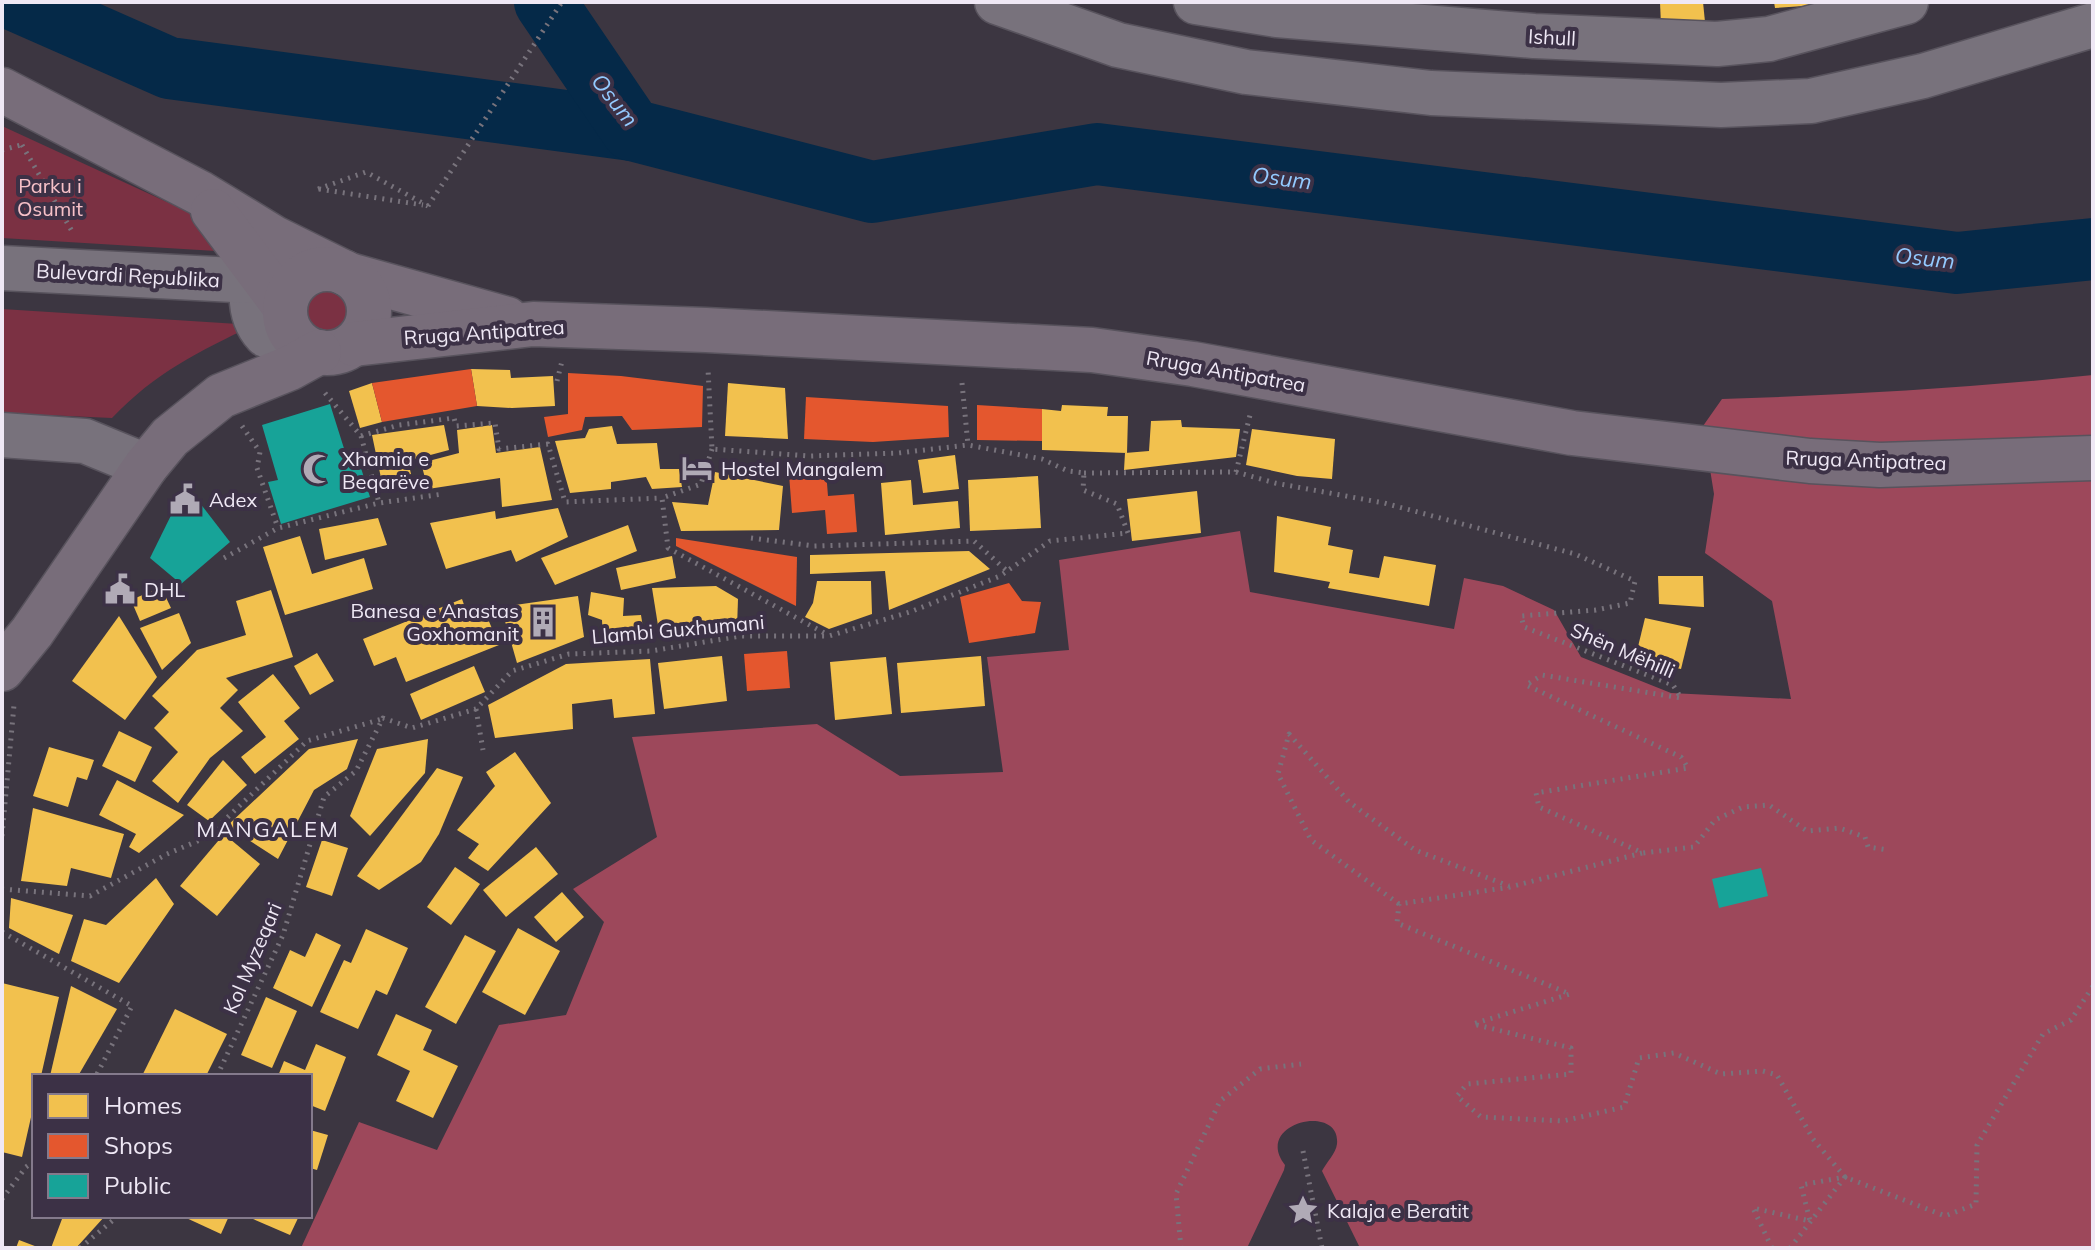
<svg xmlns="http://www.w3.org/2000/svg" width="2095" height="1250" font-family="Mulish,sans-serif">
<rect width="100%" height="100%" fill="#3c3641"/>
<!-- green -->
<g fill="#7b3143">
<path d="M2 126 206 220 216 251 2 238Z"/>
<circle cx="329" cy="309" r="22"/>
<path d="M2 309 254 325C198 352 156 372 112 418L2 413Z"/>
</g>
<!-- forest -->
<path fill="#9d485b" d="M2093 375V1248H1360L1322 1171C1326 1163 1336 1153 1337 1144 1341 1102 1252 1123 1285 1165L1284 1170 1247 1248H301L359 1122 437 1150 499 1025 566 1015 604 922 573 889 657 837 632 737 817 724 900 776 1003 772 987 657 1069 650 1059 560 1240 531 1250 592 1454 629 1464 578 1503 586 1554 610 1581 657 1671 693 1791 699 1772 601 1705 553 1714 494 1703 426 1722 399C1846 395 1969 388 2093 375Z"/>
<!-- homes -->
<g fill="#f2c14e">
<path d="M1660 2H1703L1705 22 1661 25Z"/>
<path d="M1774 2H1818V5L1775 8Z"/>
<path d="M471 369 510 370 511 378 553 376 555 406 512 408 477 406Z"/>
<path d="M372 383 382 422 360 428 349 391Z"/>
<path d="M728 383 785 388 788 439 725 436Z"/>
<path d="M1062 405 1108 407 1107 416H1128L1127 453 1042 450V409L1061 411Z"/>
<path d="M1181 420 1182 427 1240 429 1236 457 1124 470 1125 453 1149 451 1151 421Z"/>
<path d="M444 425 449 450 408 461 411 474 381 478 372 435Z"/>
<path d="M492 425 496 453 540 447 552 500 502 507 500 478 428 489 421 463 459 453 457 430Z"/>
<path d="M612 426 617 444 657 443 660 469H679L682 487 652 489 646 477 611 482V489L570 493 555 441 585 438 589 429Z"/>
<path d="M1252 429 1335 439 1332 479 1297 476 1246 465Z"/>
<path d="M955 455 959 489 923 493 918 460Z"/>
<path d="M715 472 783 486 779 530 681 531 672 502 708 505Z"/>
<path d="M1038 476 1041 528 970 531 968 480Z"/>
<path d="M911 480 913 505 958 501 960 528 885 535 881 483Z"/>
<path d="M1197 491 1201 533 1132 541 1127 499Z"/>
<path d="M558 508 568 537 516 562 511 550 446 569 430 523 495 511 496 519Z"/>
<path d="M1277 516 1331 527 1328 545 1353 550 1349 573 1379 578 1384 556 1436 565 1429 606 1328 588 1330 582 1274 572Z"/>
<path d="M378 518 387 545 325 560 319 529Z"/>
<path d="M628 525 637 551 555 585 541 558Z"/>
<path d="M300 536 312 574 364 558 373 589 285 615 263 547Z"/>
<path d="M969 551 990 569 889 610 885 571 810 574V555Z"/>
<path d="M672 556 676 578 621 590 616 568Z"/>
<path d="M1658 576H1703L1704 607 1659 604Z"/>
<path d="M817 581H871L872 614 829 629 805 617 813 603Z"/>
<path d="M716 586 738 599 737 628 660 638 652 588Z"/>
<path d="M161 587 171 608 140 621 131 600Z"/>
<path d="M271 590 293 657 226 678 238 690 220 708 243 731 210 758 178 803 152 781 178 752 154 728 169 712 152 696 197 650 246 635 236 601Z"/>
<path d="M591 592 624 598 623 616 641 615 645 640 603 642 602 620 588 615Z"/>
<path d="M578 596 584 637 517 663 501 607Z"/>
<path d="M462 599 469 619 485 612 499 645 406 682 396 657 374 666 363 639Z"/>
<path d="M179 613 191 643 162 670 140 628Z"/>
<path d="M119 616 157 677 125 720 72 681Z"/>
<path d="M1645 618 1691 628 1681 669 1635 659Z"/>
<path d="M317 653 334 681 310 695 294 666Z"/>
<path d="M722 656 727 701 664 709 658 663Z"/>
<path d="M981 656 985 706 901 713 897 663Z"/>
<path d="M886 657 892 714 835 720 830 662Z"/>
<path d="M650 659 655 714 614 718 612 699 572 704 573 729 495 738 488 705 566 664Z"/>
<path d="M474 666 485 692 421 720 410 694Z"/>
<path d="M273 674 300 708 284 721 299 739 255 774 241 757 266 737 238 702Z"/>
<path d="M119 731 152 747 135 782 102 766Z"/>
<path d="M358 739 347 769 314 790 278 859 227 826 309 749Z"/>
<path d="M428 739 425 773 370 836 350 816 377 749Z"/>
<path d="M49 747 94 760 87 780 77 777 68 807 33 796Z"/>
<path d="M515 752 551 803 488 871 468 858 479 844 457 830 495 786 486 772Z"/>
<path d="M223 760 247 785 209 821 187 805Z"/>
<path d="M437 768 463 777 439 834 421 862 379 890 357 876Z"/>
<path d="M117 780 184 815 139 853 129 847 136 834 99 815Z"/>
<path d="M33 808 124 834 111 878 71 868 67 886 21 881Z"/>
<path d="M224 834 260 864 217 916 180 886Z"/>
<path d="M322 840 348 848 332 896 306 887Z"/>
<path d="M536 847 558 874 506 917 483 890Z"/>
<path d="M455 867 480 884 451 925 427 907Z"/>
<path d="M156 878 174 904 119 983 71 961 84 919 106 925Z"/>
<path d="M562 892 584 917 556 942 534 917Z"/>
<path d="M11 898 73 915 59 954 9 928Z"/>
<path d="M518 928 560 951 525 1015 482 992Z"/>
<path d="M366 929 408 948 387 995 376 990 358 1029 320 1012 344 960 351 963Z"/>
<path d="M316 933 341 945 312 1007 273 988 290 950 305 957Z"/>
<path d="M465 935 496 951 456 1024 425 1007Z"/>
<path d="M2 983 59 997 41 1076H34V1104L22 1157 2 1152Z"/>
<path d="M71 986 117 1009 78 1076H50Z"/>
<path d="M266 997 297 1011 272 1068 241 1055Z"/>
<path d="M175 1009 227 1034 206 1076H142Z"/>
<path d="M396 1014 432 1030 423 1050 458 1066 433 1118 396 1101 410 1071 377 1055Z"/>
<path d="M316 1044 346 1057 325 1111 310 1105V1076H278L284 1061 305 1070Z"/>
<path d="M310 1130 328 1135 317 1170 310 1168Z"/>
<path d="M105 1216 76 1248H51L62 1219 56 1216Z"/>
<path d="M182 1216H229L221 1234Z"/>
<path d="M246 1216H299L290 1235Z"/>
<path d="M19 1240 40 1248H16Z"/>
</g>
<!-- shops -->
<g fill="#e4572e">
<path d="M471 369 477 406 382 422 372 383Z"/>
<path d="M568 373 621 376 703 386 702 427 632 430 622 416 585 417 582 430 548 437 544 417 568 414Z"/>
<path d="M806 397 948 406 949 437 873 442 804 439Z"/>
<path d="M977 405 1042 409V441L977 440Z"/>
<path d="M826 471 828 496 854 494 857 532 827 534 825 510 792 513 789 474Z"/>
<path d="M676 538 797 557 796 606 676 546Z"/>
<path d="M1009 583 1022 601 1041 602 1035 633 969 643 960 597Z"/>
<path d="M787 651 790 688 747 691 744 654Z"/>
</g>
<!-- public -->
<g fill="#17a398">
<path d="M330 404 347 458 357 455 370 497 281 524 268 482 278 480 262 425Z"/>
<path d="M186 485 230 542 181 584 150 558Z"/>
<path d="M1761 868 1768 896 1719 908 1712 879Z"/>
</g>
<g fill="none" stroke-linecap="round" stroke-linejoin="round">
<!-- river -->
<g stroke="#052948" stroke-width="62">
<path d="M19 2 169 68 632 130"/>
<path d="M545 2 632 130 872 192 1097 154 1957 263 2093 249"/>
</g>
<!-- minor casing -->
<g stroke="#58535d" stroke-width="47">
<g id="minor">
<path d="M997 2 1118 45 1246 72 1431 93 1721 105 1811 101 1923 76 2093 25"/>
<path d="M1196 2 1277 15 1534 36 1717 44 1769 39 1906 2"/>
<path d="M263 256C249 281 246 313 266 335"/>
<path d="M2 268 254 281"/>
<path d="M2 435 85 441 146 466"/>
</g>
</g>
<!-- major casing -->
<g stroke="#58535d" stroke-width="47">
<g id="major">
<path d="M2 90 200 193 274 238 349 275 507 319"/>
<path d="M213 211 285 307"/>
<circle cx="327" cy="311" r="42"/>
<path d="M354 344 533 324 706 330 1092 350 1193 364 1572 433 1810 461 1880 465 2093 458"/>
<path d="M2 669 32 632 146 466 170 437 221 396 290 368 319 352"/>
</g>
</g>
<!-- path -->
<g stroke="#78737c" stroke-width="5" stroke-dasharray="2 6" stroke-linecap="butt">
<path d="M22 145 73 233"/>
<path d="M2 150 21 145"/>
<path d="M318 189 366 172 428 206"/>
<path d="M319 189 423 205"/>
<path d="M428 206 562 2"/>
<path d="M557 381 562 361"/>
<path d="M962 383 968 445"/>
<path d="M325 393 361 436 379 503"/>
<path d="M242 426 260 452 257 468 278 528"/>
<path d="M361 436 399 425 454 418 456 426 495 423 499 449 548 444 565 502 662 498"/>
<path d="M712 449 701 484 662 498 668 548 828 635"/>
<path d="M1236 472 1251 411"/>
<path d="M1084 473 1236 472 1275 483 1384 503 1575 554 1635 581 1630 603 1596 610 1521 616 1524 627 1673 685 1681 698 1542 675 1526 685 1681 757 1688 768 1536 793 1539 807 1643 853 1694 847 1715 820 1743 807 1769 805 1807 831 1839 828 1865 837 1868 847 1888 850"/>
<path d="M751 538 814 546 974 541 1007 571"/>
<path d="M224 558 278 528 379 503 443 494"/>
<path d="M476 709 483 750"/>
<path d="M2 836 14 705"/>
<path d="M1642 853 1510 887 1399 904 1397 923 1570 994 1473 1024 1571 1048V1074L1467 1084 1457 1096 1481 1117 1563 1121 1624 1107 1639 1058 1674 1053 1721 1074 1763 1071 1777 1075 1813 1139 1845 1177 1801 1185 1810 1221 1753 1208 1772 1248"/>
<path d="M2 889 90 896 167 854 207 837 307 741 382 719"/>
<path d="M1399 904 1311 840 1278 774 1289 734 1349 802 1415 850 1509 886"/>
<path d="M2 932 132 1006 96 1076"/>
<path d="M217 1076 283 935 324 797 356 771 383 718 412 728 476 709 512 671 569 654 651 651 741 636H829L910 612 1000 576 1050 541 1128 533 1117 504 1083 490 1084 473 1068 471 1042 459 968 445 898 453 810 456 712 449 708 369"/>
<path d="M1303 1151 1322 1248"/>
<path d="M2 1199 26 1167 34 1161"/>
<path d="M80 1248 118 1216"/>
<path d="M1181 1248 1176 1194 1220 1101 1260 1069 1301 1064"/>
<path d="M1790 1248 1845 1177 1945 1216 1976 1204 1977 1145 2043 1034 2071 1020 2093 986"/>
</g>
<!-- minor -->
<use href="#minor" stroke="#78727c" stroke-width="44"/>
<!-- major -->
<use href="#major" stroke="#786d7a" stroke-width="44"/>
</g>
<!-- icons -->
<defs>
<g id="hotel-bare" transform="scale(2.4)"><path d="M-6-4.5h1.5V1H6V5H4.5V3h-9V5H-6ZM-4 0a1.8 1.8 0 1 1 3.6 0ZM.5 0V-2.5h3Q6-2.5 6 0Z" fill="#b0aab6" stroke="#3c3146" stroke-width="2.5" paint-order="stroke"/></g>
<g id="mosque-bare" transform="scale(2.4)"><path d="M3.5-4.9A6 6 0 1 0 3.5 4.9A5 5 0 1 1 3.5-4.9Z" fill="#b0aab6" stroke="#3c3146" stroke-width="2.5" paint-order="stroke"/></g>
<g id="civic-bare" transform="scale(2.4)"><path d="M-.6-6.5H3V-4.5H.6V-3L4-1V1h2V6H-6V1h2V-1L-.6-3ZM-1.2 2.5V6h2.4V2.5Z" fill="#b0aab6" stroke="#3c3146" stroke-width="2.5" paint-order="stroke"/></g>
<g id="building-bare" transform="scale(2.4)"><path d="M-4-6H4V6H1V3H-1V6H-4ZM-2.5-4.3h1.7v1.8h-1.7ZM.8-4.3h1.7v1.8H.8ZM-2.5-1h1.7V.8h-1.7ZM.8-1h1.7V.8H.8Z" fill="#b0aab6" stroke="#3c3146" stroke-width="2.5" paint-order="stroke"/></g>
<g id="sight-bare" transform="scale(2.4)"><path d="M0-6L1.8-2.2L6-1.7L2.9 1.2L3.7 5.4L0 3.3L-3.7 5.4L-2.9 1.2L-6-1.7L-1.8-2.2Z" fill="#b0aab6" stroke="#3c3146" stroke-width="2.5" paint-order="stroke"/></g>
</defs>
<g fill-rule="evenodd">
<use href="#hotel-bare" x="697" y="468"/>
<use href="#mosque-bare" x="318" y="469"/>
<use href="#civic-bare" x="185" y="499"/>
<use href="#civic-bare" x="120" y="589"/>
<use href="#building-bare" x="543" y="622"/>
<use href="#sight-bare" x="1303" y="1210"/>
</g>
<g text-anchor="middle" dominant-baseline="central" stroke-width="8" stroke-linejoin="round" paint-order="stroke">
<!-- street labels -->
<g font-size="20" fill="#efe8f5" stroke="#3c3146">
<text transform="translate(1552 37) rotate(3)">Ishull</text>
<text transform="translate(128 275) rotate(3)">Bulevardi Republika</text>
<text transform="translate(484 332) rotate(-4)">Rruga Antipatrea</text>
<text transform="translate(1226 371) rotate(10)">Rruga Antipatrea</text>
<text transform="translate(1866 460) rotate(2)">Rruga Antipatrea</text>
<text transform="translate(678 629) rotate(-5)">Llambi Guxhumani</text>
<text transform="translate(1623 650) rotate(23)">Shën Mëhilli</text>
<text transform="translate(252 958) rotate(-67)">Kol Myzeqari</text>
</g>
<!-- park labels -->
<g font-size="20" fill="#f7c1c8" stroke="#3c3146">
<text x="50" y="185">Parku i<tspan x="50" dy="23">Osumit</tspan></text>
</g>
<!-- poi labels -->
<g font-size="20" fill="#efe8f5" stroke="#3c3146" text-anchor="start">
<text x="342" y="458">Xhamia e<tspan x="342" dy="23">Beqarëve</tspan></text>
<text x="721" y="468">Hostel Mangalem</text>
<text x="209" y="499">Adex</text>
<text x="144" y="589">DHL</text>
<text x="519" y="610" text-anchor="end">Banesa e Anastas<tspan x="519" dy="23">Goxhomanit</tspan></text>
<text x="1327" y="1210">Kalaja e Beratit</text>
</g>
<!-- water labels -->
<g font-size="22" font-style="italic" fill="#93caff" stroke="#3c3146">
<text transform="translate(615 100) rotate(52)">Osum</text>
<text transform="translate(1282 178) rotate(7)">Osum</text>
<text transform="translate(1925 258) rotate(6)">Osum</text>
</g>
<!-- neighbourhood labels -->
<g font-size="22" letter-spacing="2" fill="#efe8f5" stroke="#3c3146">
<text x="268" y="829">MANGALEM</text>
</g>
</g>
<!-- border -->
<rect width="2095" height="1250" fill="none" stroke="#efe8f5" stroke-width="8"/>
<!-- legend -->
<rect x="32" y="1074" width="280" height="144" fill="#3c3146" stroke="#847a8c" stroke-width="2"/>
<rect x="48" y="1094" width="40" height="24" fill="#f2c14e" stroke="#847a8c" stroke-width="2"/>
<text x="104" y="1114" font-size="24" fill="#efe8f5">Homes</text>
<rect x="48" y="1134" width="40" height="24" fill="#e4572e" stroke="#847a8c" stroke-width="2"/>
<text x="104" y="1154" font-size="24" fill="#efe8f5">Shops</text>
<rect x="48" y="1174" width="40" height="24" fill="#17a398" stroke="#847a8c" stroke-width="2"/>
<text x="104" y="1194" font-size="24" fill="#efe8f5">Public</text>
</svg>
